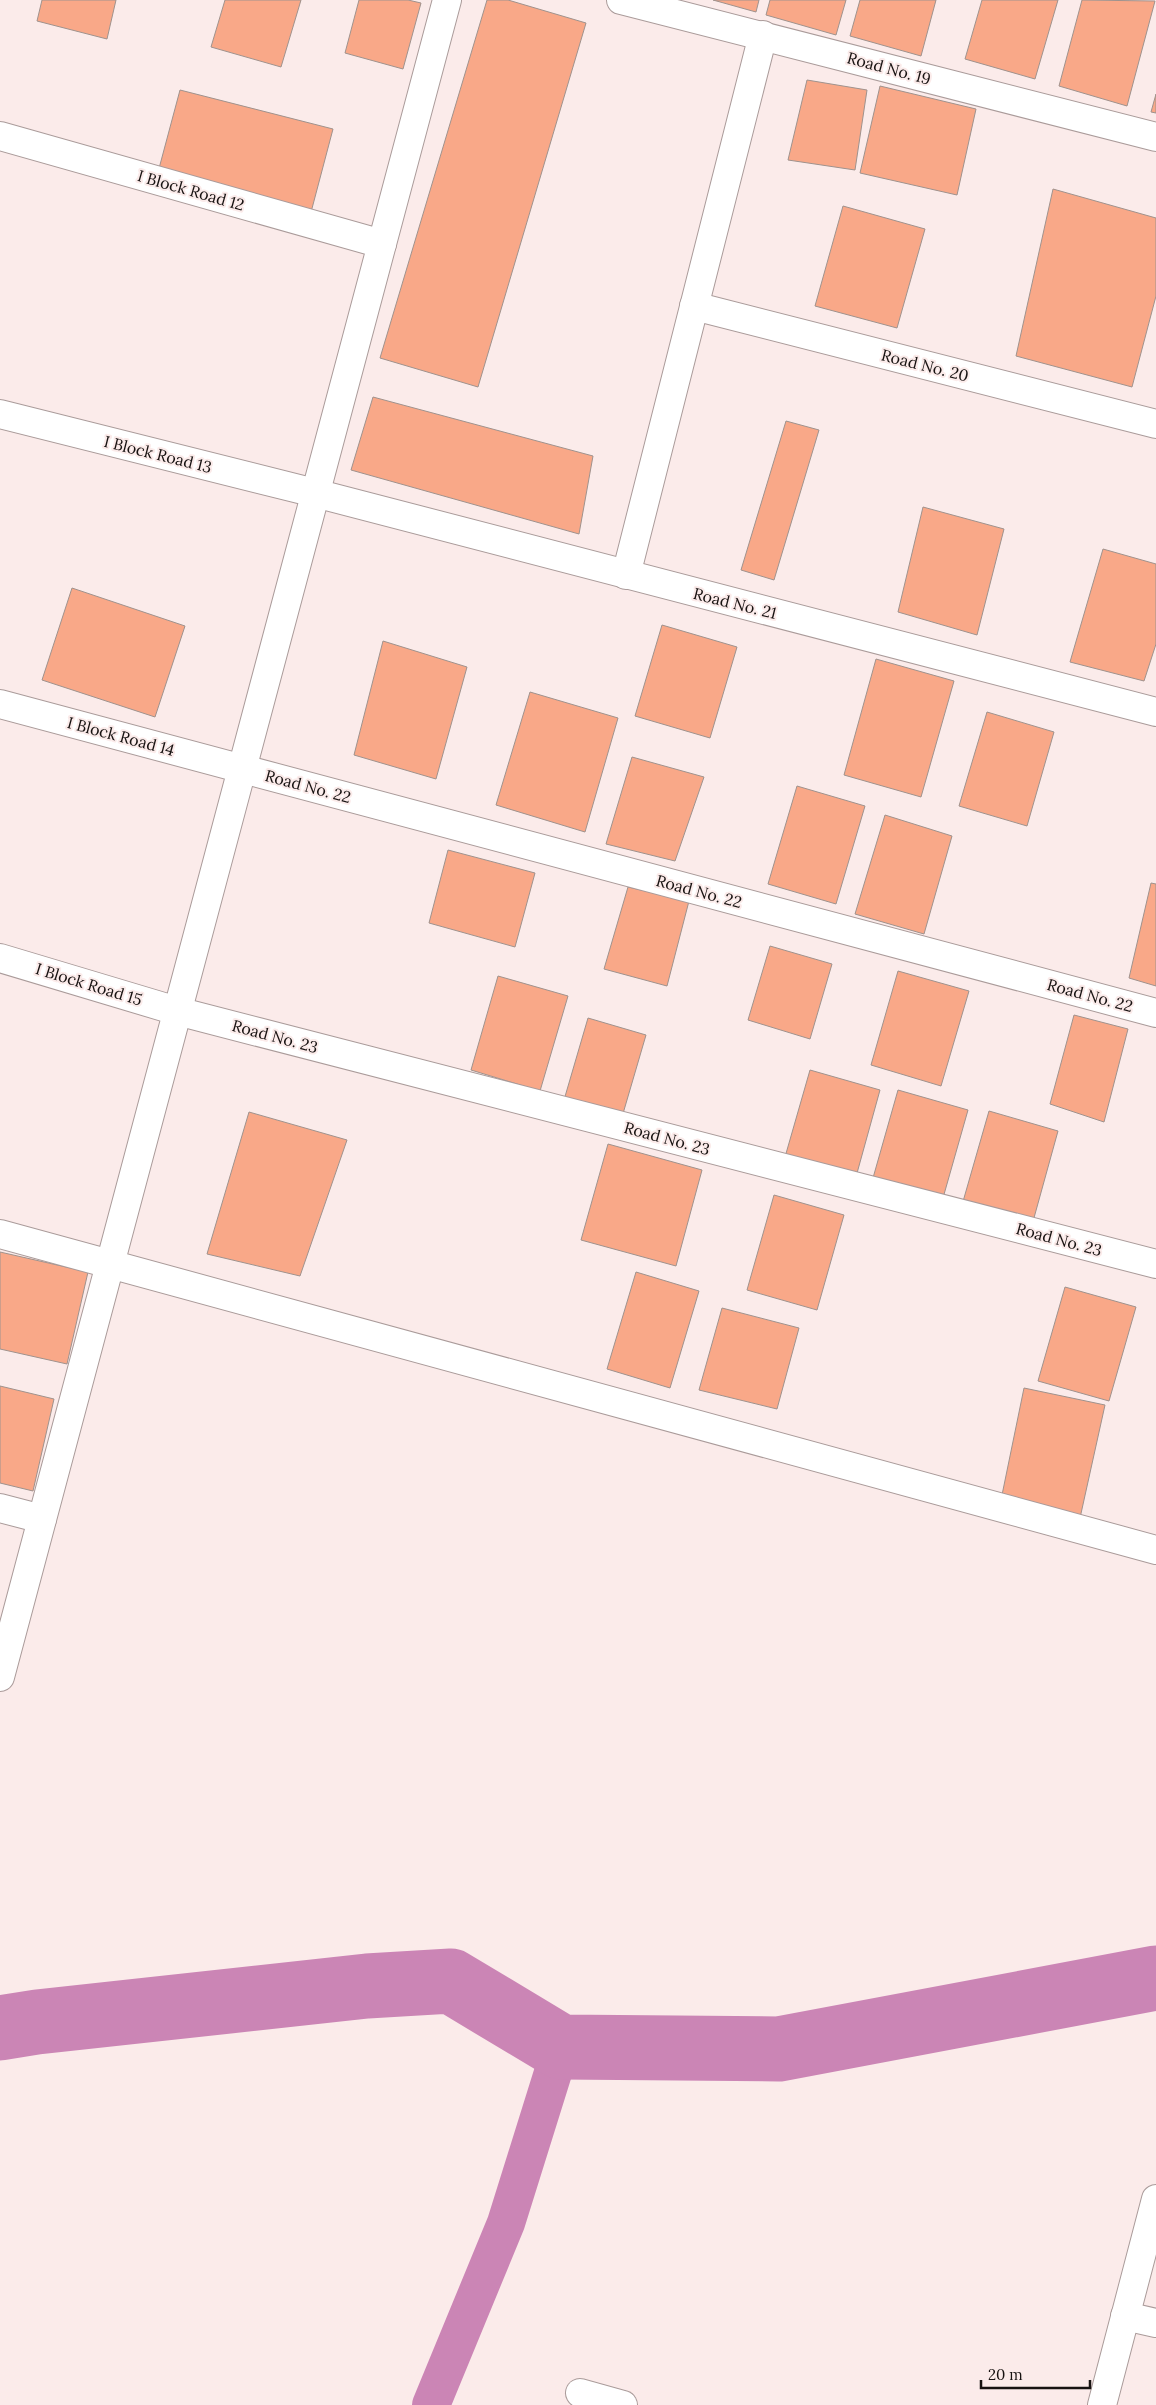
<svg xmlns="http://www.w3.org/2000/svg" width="1156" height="2405" font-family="Lora,serif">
<rect width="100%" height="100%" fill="#fbebea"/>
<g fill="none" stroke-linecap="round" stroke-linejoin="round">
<!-- canal -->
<path stroke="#cb85b5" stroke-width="38" d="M431 2405 506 2223 561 2047"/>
<!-- river -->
<path stroke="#cb85b5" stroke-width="65" d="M0 2028 37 2022 367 1986 451 1981 561 2047 779 2049 1156 1978"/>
</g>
<!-- building -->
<g fill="#f9a888" stroke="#9f928d">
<path d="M42 0H116L107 39 37 21Z"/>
<path d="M225 0H301L281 67 211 47Z"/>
<path d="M359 0H408L421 3 403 69 345 53Z"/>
<path d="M487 0H508L586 23 478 387 380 358Z"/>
<path d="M713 0H759L756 12Z"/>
<path d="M770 0H846L836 35 766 15Z"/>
<path d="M860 0H936L921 56 850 36Z"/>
<path d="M982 0H1058L1035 79 965 59Z"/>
<path d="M1082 0 1155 1 1127 106 1059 86Z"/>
<path d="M807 80 867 90 855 170 788 160Z"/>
<path d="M880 86 976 109 957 195 860 173Z"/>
<path d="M180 90 333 129 310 216 157 176Z"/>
<path d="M1156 94V113L1151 112Z"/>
<path d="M1053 189 1156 218V296L1132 387 1016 356Z"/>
<path d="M843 206 925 229 897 328 815 306Z"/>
<path d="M373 397 593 456 579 534 351 470Z"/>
<path d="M786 421 819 430 774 580 741 570Z"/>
<path d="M923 507 1004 529 977 635 898 612Z"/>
<path d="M1103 549 1156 564V644L1144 681 1070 662Z"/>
<path d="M72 588 185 626 155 717 42 680Z"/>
<path d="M662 625 737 647 710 738 635 716Z"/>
<path d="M383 641 467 667 436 779 354 755Z"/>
<path d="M876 659 954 681 921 797 844 775Z"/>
<path d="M530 692 618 718 585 832 496 805Z"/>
<path d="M987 712 1054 732 1027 826 959 806Z"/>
<path d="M632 757 704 777 675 861 606 844Z"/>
<path d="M797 786 865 806 836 904 768 884Z"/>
<path d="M885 815 952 836 924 934 855 914Z"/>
<path d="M448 850 535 873 515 947 429 923Z"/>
<path d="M1151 883 1156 884V986L1129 978Z"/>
<path d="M628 887 689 901 667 986 604 969Z"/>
<path d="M770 946 832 964 810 1039 748 1020Z"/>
<path d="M898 971 969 991 941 1086 871 1065Z"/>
<path d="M498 976 568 996 540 1091 471 1070Z"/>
<path d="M1074 1015 1128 1029 1104 1122 1050 1104Z"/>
<path d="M588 1018 646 1035 622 1117 564 1100Z"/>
<path d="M810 1070 880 1090 854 1184 783 1164Z"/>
<path d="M898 1090 968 1110 941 1205 871 1185Z"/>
<path d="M989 1111 1058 1131 1032 1225 962 1205Z"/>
<path d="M249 1112 347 1140 300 1276 207 1254Z"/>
<path d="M608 1144 702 1170 676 1266 581 1240Z"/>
<path d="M774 1195 844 1215 817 1310 747 1290Z"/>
<path d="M0 1252 88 1272 67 1364 0 1349Z"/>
<path d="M636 1272 699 1291 670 1388 607 1369Z"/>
<path d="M1065 1287 1136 1307 1109 1401 1038 1381Z"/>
<path d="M722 1308 799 1328 777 1409 699 1390Z"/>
<path d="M0 1386 54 1399 33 1491 0 1483Z"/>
<path d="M1024 1388 1105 1405 1080 1518 1002 1495Z"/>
</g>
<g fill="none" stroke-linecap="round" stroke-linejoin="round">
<!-- minor casing -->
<g stroke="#aa9b9a" stroke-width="30">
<g id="minor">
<path d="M621 0 1156 137"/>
<path d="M0 136 382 244"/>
<path d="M694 306 1156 424"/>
<path d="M0 414 315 493 1156 712"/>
<path d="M626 575 763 35"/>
<path d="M0 704 1156 1013"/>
<path d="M0 958 177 1011 1156 1264"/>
<path d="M0 1234 1156 1550"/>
<path d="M0 1508 42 1519"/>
<path d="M1125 2316 1156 2323"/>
<path d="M580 2393 623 2405"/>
<path d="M1102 2405 1156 2199"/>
</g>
</g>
<!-- tertiary casing -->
<g stroke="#aa9b9a" stroke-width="30">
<path id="tertiary" d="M0 1677 447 0"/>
</g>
<!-- minor -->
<use href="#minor" stroke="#fff" stroke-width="28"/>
<!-- tertiary -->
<use href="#tertiary" stroke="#fff" stroke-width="28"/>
</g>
<g text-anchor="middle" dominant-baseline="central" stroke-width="4" stroke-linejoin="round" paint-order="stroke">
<!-- street labels -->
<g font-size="16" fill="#171211" stroke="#fbebea">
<text transform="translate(889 68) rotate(15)">Road No. 19</text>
<text transform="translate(191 190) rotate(16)">I Block Road 12</text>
<text transform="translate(925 365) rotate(14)">Road No. 20</text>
<text transform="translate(158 454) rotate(14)">I Block Road 13</text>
<text transform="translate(735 603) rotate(14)">Road No. 21</text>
<text transform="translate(121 736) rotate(15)">I Block Road 14</text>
<text transform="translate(308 786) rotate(15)">Road No. 22</text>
<text transform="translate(699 891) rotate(15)">Road No. 22</text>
<text transform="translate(89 984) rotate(17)">I Block Road 15</text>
<text transform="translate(1090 995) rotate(15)">Road No. 22</text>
<text transform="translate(275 1036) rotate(15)">Road No. 23</text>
<text transform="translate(667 1138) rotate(15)">Road No. 23</text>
<text transform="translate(1059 1239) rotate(15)">Road No. 23</text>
</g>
</g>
<!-- scale -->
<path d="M981 2380v8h109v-8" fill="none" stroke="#171211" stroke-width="2.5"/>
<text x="988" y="2380" font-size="15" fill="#171211" stroke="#fbebea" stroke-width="4" paint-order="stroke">20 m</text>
</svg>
